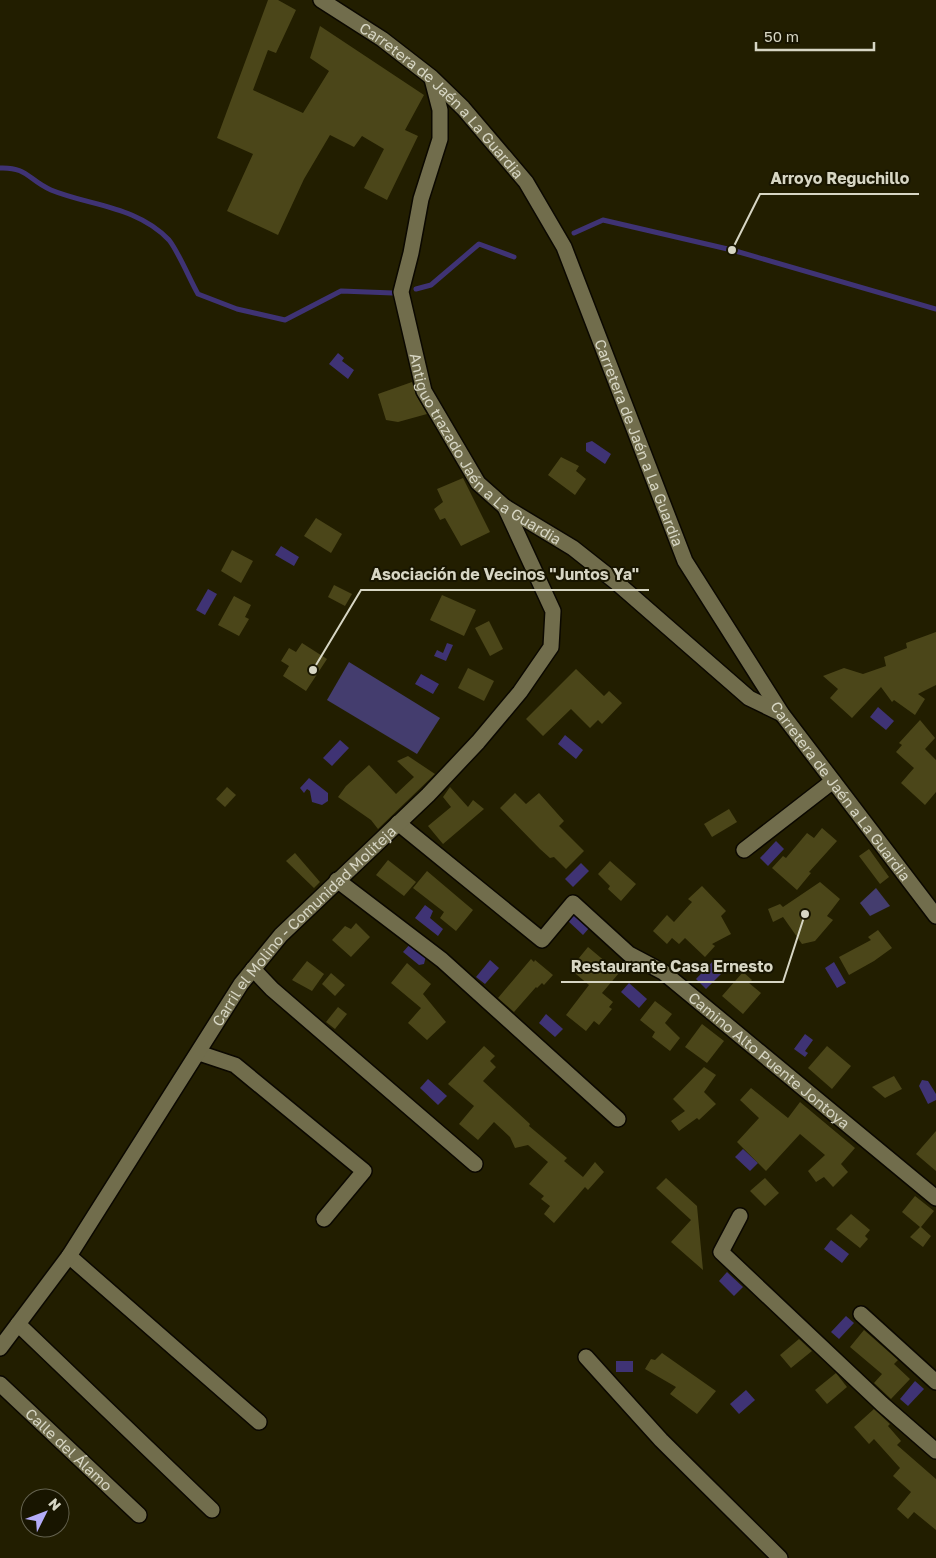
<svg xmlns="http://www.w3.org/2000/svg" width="936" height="1558" font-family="'Golos Text',sans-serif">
<rect width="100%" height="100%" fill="#221e00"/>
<!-- green -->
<g fill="#443d6e">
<path d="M349 662 440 718 417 754 327 700Z"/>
<path d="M876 888 890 906 870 916 860 903Z"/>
</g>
<!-- water -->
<g fill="#3f3374">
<path d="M338 353 344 358 342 361 354 370 348 379 329 364Z"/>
<path d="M592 441 611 454 605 464 586 451V443Z"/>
<path d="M281 546 299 557 294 566 275 555Z"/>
<path d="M208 589 217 594 205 615 196 610Z"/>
<path d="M447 643 453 645 446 661 434 656 437 650 443 653Z"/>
<path d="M421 674 439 684 433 694 415 684Z"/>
<path d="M878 707 894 721 886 730 870 717Z"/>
<path d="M565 735 583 750 576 759 558 744Z"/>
<path d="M340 740 349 748 332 766 323 758Z"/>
<path d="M309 778 328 793V801L322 805 312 802 310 791 307 789 304 793 300 788Z"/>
<path d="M776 841 784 849 768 866 760 858Z"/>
<path d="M581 863 589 871 573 887 565 879Z"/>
<path d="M425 905 433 911 430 918 443 929 438 936 415 918Z"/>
<path d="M574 913 590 927 583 935 567 920Z"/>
<path d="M411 943 426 956 424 964 419 965 403 952Z"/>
<path d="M490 960 499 968 485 984 476 977Z"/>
<path d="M714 960 725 970 706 989 696 979Z"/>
<path d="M834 962 846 983 837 988 825 968Z"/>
<path d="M629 983 647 999 639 1008 621 992Z"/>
<path d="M546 1014 563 1029 555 1037 539 1023Z"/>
<path d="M805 1034 813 1040 805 1051 808 1053 805 1057 794 1049Z"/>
<path d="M428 1079 447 1096 438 1105 420 1088Z"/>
<path d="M922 1080 928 1081 936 1094V1100L928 1104 919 1086Z"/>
<path d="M743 1149 758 1163 750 1171 735 1157Z"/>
<path d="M831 1240 849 1254 842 1263 824 1249Z"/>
<path d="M727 1272 743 1287 734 1296 719 1281Z"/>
<path d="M846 1316 854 1323 839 1339 831 1332Z"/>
<rect x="616" y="1361" width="17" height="11"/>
<path d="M915 1381 924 1389 908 1406 900 1399Z"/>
<path d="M746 1390 755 1400 739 1414 730 1404Z"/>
</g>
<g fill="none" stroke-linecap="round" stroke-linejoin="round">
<!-- stream -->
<g stroke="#3f3374" stroke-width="5">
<path d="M0 168C28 167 28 180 51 190 90 206 137 206 169 240 178 251 190 280 198 294L237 309 285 320 341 291 393 293"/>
<path d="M574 233 603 220 732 250 936 309"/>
<path d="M416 289 431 285 479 244 514 257"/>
</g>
</g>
<!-- building -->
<g fill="#4b4619">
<path d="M268 0H278L296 10 276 53 268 50 253 90 303 113 329 71 310 58 320 26 424 95 405 130 418 136 387 200 364 188 384 149 362 136 354 147 330 135 304 179 278 235 227 211 253 154 217 138Z"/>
<path d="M412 382 416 395 427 414 398 422 386 420 378 394Z"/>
<path d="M561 457 579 466 576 471 586 479 575 495 548 475Z"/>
<path d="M463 478 490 532 461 546 445 518 440 520 434 509 443 502 437 489Z"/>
<path d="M316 518 342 534 331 553 304 536Z"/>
<path d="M232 550 253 561 241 583 221 571Z"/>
<path d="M334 585 352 594 345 606 328 597Z"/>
<path d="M442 595 476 610 464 636 430 620Z"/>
<path d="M234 596 251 605 245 617 249 619 239 636 218 625Z"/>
<path d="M489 621 503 649 490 656 475 628Z"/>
<path d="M936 632V685L918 694 925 699 915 715 894 700 892 702 881 687 852 718 830 698 838 689 823 676 844 668 863 674 886 666 884 657 907 648 906 643Z"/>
<path d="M302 643 327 659 306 691 283 676 289 666 281 661 289 648 296 652Z"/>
<path d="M468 668 494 681 484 701 458 688Z"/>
<path d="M576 669 604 696 609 691 622 703 602 724 598 720 590 728 571 709 543 736 526 719Z"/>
<path d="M920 720 935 738 925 749 936 760V792L925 805 901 783 914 768 896 752 902 745 899 743Z"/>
<path d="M408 756 435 774 378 829 371 820 338 797 346 786 369 765 396 794 414 777 397 761Z"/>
<path d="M227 787 236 795 225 807 216 799Z"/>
<path d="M450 787 468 807 473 800 484 809 443 844 428 826 451 807 443 797Z"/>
<path d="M515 793 526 804 539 793 564 821 559 826 584 851 566 869 554 857 550 858 540 849 500 808Z"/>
<path d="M729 809 737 822 712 837 704 824Z"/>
<path d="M822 828 837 841 809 872 811 873 797 890 772 868 783 856 786 858 807 833 814 838Z"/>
<path d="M869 849 889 877 880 884 859 856Z"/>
<path d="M295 853 320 882 314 888 286 861Z"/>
<path d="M388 860 416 882 404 896 376 875Z"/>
<path d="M610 861 636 884 621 901 608 889 610 886 598 874Z"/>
<path d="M427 871 473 910 456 931 440 918 444 912 413 888Z"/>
<path d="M820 882 840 899 827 916 833 920 815 941 802 944 783 917 773 922 768 909 780 904 783 907Z"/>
<path d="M702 886 726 911 721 916 731 934 712 944 715 946 705 957 685 938 679 944 672 938 667 944 653 931 667 915 674 922 692 902 688 899Z"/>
<path d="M356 923 370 937 351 957 332 940 345 926 351 929Z"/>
<path d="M878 930 892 948 874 961 849 975 839 957 871 940 868 937Z"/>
<path d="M588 947 619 973 602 993 613 1002 609 1007 612 1009 599 1025 594 1021 586 1031 566 1015 589 985 570 969Z"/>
<path d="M531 959 534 962 535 960 553 975 544 985 542 983 537 988 536 987 514 1012 498 998Z"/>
<path d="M307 961 324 974 312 991 292 980Z"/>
<path d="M407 963 431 984 423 994 446 1022 427 1040 408 1023 421 1008 391 983Z"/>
<path d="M743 972 752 980 749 983 761 993 743 1014 722 996Z"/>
<path d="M331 973 345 985 335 996 322 984Z"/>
<path d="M655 1001 672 1014 665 1023 680 1038 670 1051 652 1037 655 1032 640 1020Z"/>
<path d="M338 1007 347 1014 335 1029 326 1022Z"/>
<path d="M702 1024 724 1041 707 1063 685 1047Z"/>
<path d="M484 1046 495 1056 490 1061 496 1067 483 1081 530 1124 529 1126 567 1158 564 1161 583 1177 595 1162 604 1172 588 1190 585 1187 554 1223 544 1214 550 1206 541 1199 544 1196 529 1184 548 1162 528 1145 515 1148 510 1137 494 1122 478 1140 459 1124 474 1106 448 1084Z"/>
<path d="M827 1046 851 1066 832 1089 808 1068Z"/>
<path d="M704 1067 716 1075 704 1092 716 1104 699 1120 697 1118 679 1131 671 1121 685 1111 673 1099Z"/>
<path d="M894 1076 902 1089 885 1098 872 1087Z"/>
<path d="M751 1088 788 1118 800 1102 855 1148 841 1164 848 1172 833 1187 824 1177 816 1182 808 1171 825 1155 800 1134 766 1171 737 1142 759 1118 740 1100Z"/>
<path d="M936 1131V1171L916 1154Z"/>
<path d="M666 1178 697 1206 703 1270 671 1242 691 1220 656 1188Z"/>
<path d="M765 1178 779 1193 765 1206 750 1191Z"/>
<path d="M915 1196 934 1211 921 1227 931 1236 923 1247 910 1237 920 1227 902 1212Z"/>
<path d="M851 1214 870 1230 865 1236 868 1239 860 1248 836 1229Z"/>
<path d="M864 1330 898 1360 894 1364 910 1379 891 1399 874 1383 882 1374 850 1347Z"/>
<path d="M799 1339 812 1351 791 1368 780 1355Z"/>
<path d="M662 1353 716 1391 697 1414 670 1394 676 1387 645 1369 651 1359 655 1360Z"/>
<path d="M836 1373 847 1387 827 1404 815 1390Z"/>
<path d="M874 1409 890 1424 888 1426 901 1441 897 1445 936 1479V1530L914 1512 908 1519 897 1509 911 1492 893 1476 900 1468 874 1439 869 1444 854 1427Z"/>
</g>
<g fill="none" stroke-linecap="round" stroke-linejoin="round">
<!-- minor casing -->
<g stroke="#0b0800" stroke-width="18">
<g id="minor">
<path id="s1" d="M321 0 382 39 431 77 463 108 526 182 564 247 685 561 782 714 936 916"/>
<path id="s2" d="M432 79 440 110V139L421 199 411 253 401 292 424 391 478 483 505 507 573 548 616 582 749 698 782 714"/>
<path id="s3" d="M398 823 542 940 573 903 629 954 663 972 936 1198"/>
<path d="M744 850 833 781"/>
<path d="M337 880 442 960 618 1119"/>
<path d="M253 969 272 989 475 1164"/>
<path d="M199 1053 235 1065 364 1171 324 1219"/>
<path d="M740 1216 721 1252 882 1404 936 1451"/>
<path d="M69 1256 259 1422"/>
<path d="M861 1314 936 1382"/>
<path d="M18 1324 212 1510"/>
<path id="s4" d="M0 1348 69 1256 241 984 281 935 428 795 478 742 520 692 551 647 553 611 505 507"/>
<path d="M586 1357 661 1440 780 1558"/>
<path id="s5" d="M0 1384 139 1515"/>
</g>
</g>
<!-- minor -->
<use href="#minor" stroke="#716d4c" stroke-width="15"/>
</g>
<g text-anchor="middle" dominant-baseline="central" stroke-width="4" stroke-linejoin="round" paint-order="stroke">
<!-- street labels -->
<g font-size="15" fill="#d7d6c4" stroke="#181500">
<text stroke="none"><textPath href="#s1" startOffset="158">Carretera de Jaén a La Guardia</textPath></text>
<text stroke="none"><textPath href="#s1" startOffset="561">Carretera de Jaén a La Guardia</textPath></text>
<text stroke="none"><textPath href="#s2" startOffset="405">Antiguo trazado Jaén a La Guardia</textPath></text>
<text stroke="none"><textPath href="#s1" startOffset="966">Carretera de Jaén a La Guardia</textPath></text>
<text stroke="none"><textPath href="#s4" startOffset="522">Carril el Molino - Comunidad Moliteja</textPath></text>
<text stroke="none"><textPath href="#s3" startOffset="486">Camino Alto Puente Jontoya</textPath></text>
<text stroke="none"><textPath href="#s5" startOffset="95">Calle del Álamo</textPath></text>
</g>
</g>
<!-- callouts -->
<path fill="none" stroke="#d7d6c4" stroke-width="2" d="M732 250L760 194H919M313 670L361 590H649M805 914L783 982H561"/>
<g fill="#d7d6c4" stroke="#181500" stroke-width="2">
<circle cx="732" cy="250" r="5"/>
<circle cx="313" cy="670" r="5"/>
<circle cx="805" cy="914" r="5"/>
</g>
<g font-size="16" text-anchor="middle" font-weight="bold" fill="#d7d6c4" stroke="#181500" stroke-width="4" stroke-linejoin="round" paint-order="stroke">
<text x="840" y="184">Arroyo Reguchillo</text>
<text x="505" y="580">Asociación de Vecinos "Juntos Ya"</text>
<text x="672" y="972">Restaurante Casa Ernesto</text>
</g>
<!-- north arrow -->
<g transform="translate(45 1513) rotate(48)"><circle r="24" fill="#181500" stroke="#64624e"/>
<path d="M0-4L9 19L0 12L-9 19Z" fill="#b4acf9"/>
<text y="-8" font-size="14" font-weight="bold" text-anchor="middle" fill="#d7d6c4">N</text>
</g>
<!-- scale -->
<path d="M756 42v8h118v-8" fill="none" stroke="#d7d6c4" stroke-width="2.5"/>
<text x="764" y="42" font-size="15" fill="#d7d6c4" stroke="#181500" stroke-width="4" paint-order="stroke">50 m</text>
</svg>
